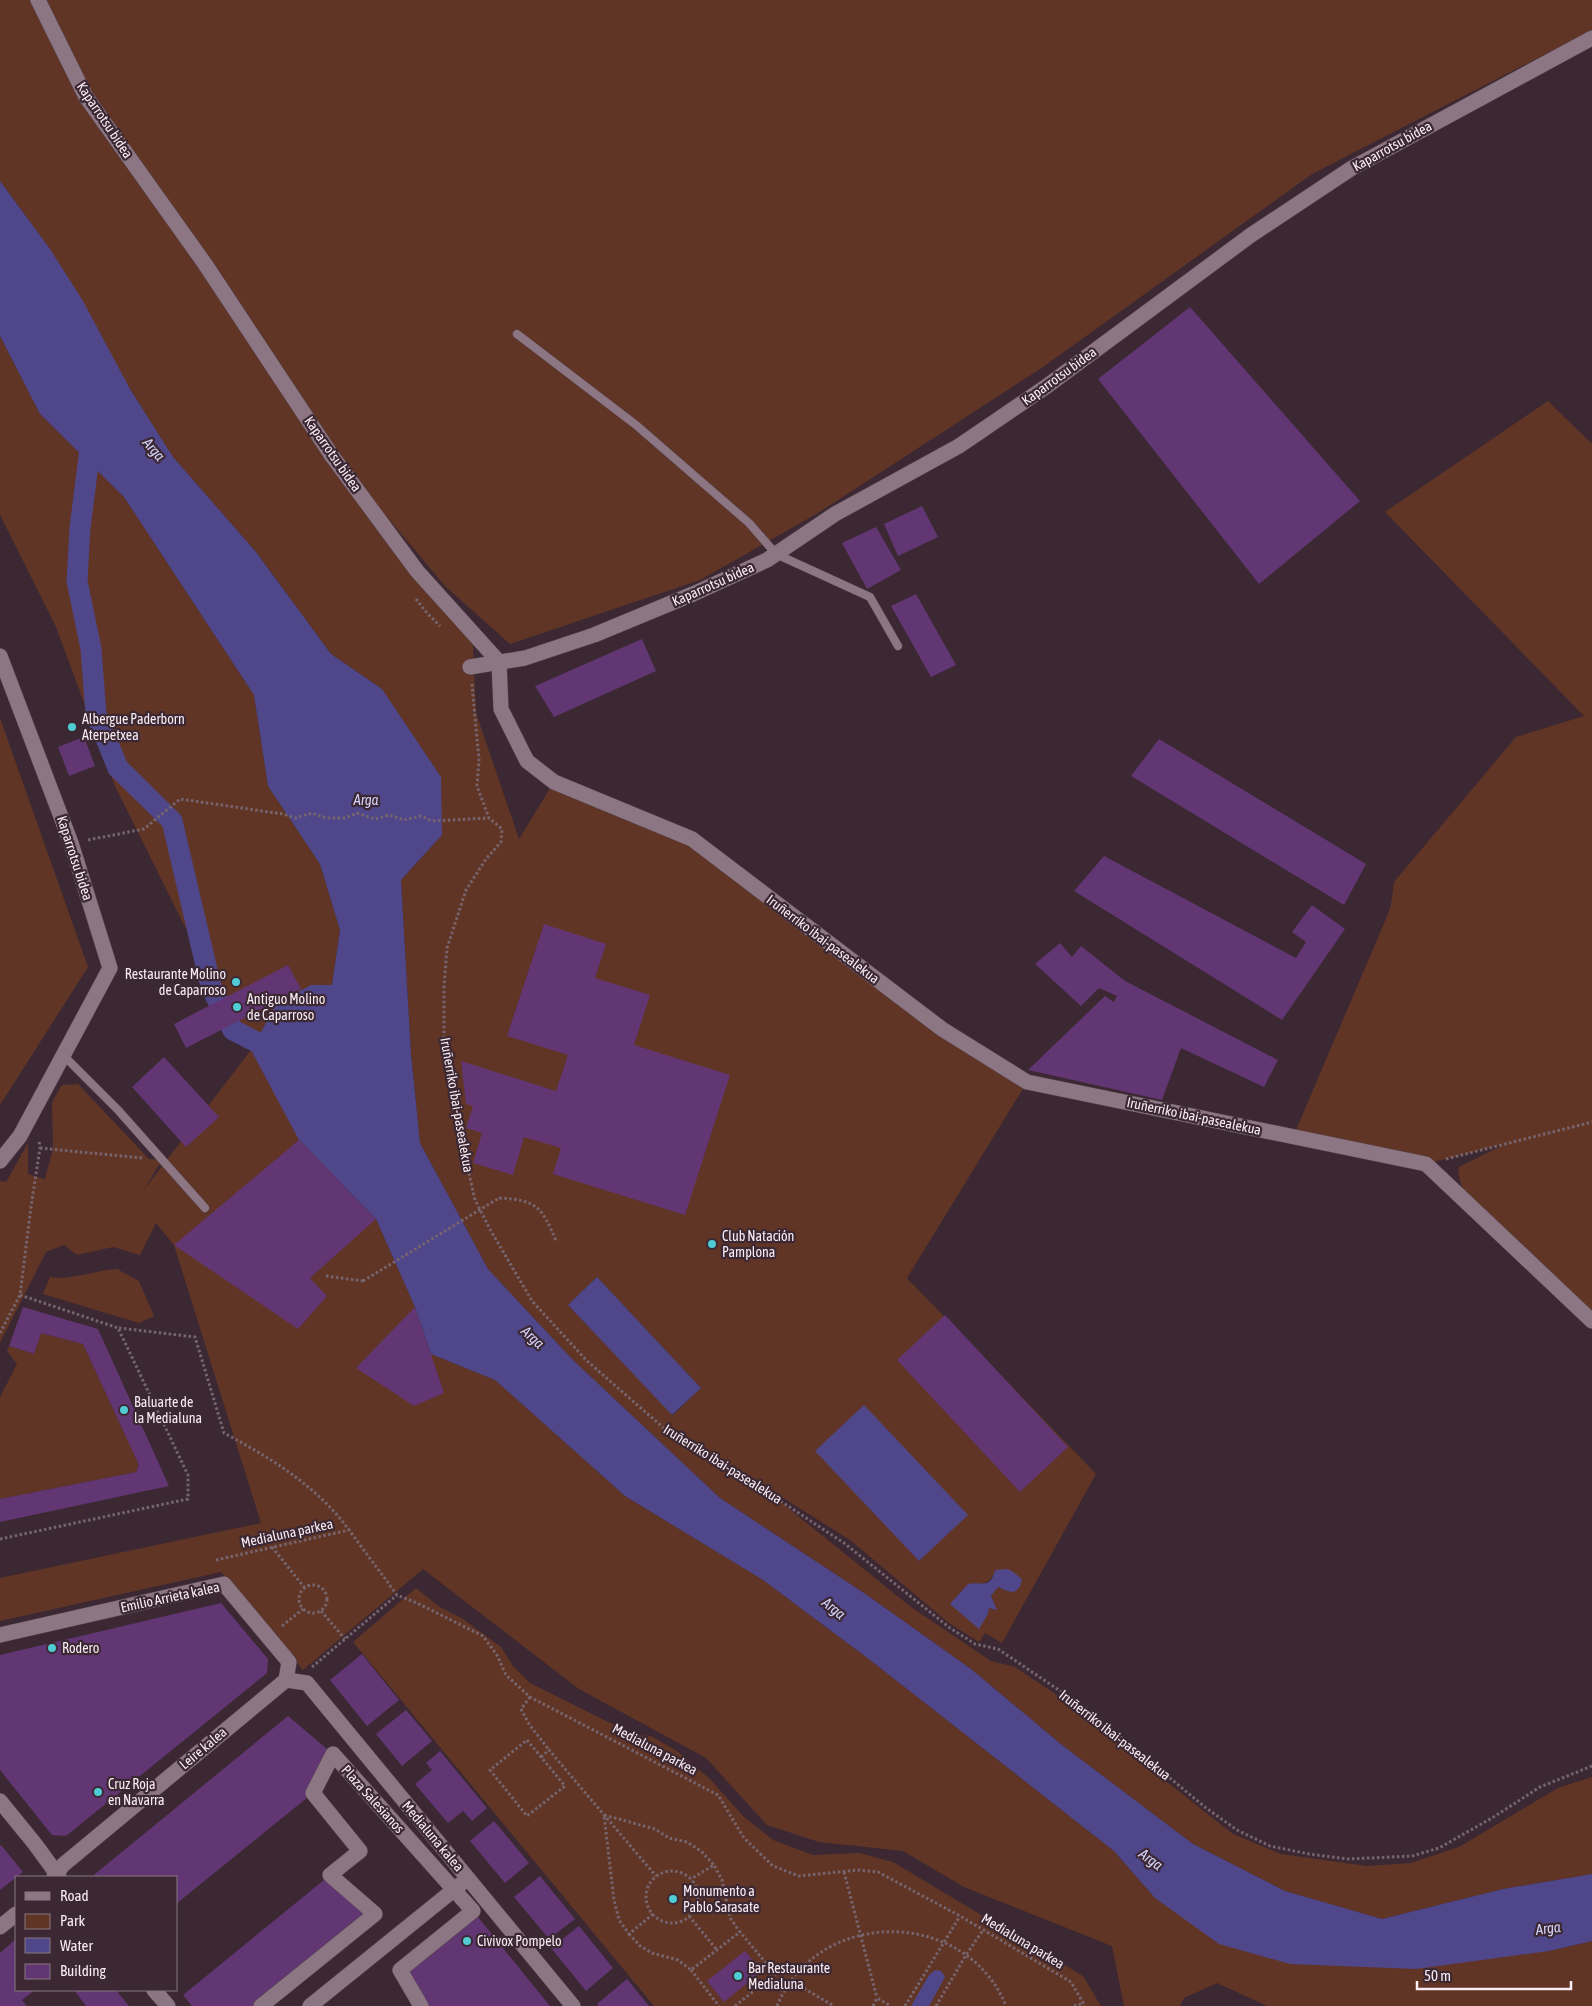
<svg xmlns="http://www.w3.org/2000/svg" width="1592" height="2006" font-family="'Asap Condensed',sans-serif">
<rect width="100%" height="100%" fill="#3b2833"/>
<!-- green -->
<g fill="#613525" fill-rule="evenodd">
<path d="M0 0H1592V30L1312 174 1043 367 818 513 700 580 510 644 445 586 388 518 355 497 473 645 476 713 519 839 554 782 692 839 1027 1082 907 1278 1096 1474 1002 1643 985 1633 979 1642 949 1623 850 1540 747 1475 911 1607 991 1661 1015 1667 1054 1693 1233 1834 1281 1854 1367 1866 1411 1863 1459 1847 1558 1788 1592 1777V1874L1503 1889 1382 1919 1285 1891 1193 1844 1062 1745 971 1669 867 1595 720 1498 573 1360 488 1269 420 1143 411 1054 401 880 442 835 382 689 331 654 257 553 173 457 130 389 50 249 0 181ZM597 1277 701 1388 673 1415 568 1305ZM995 1570 1007 1591 998 1587 991 1596 996 1610 989 1608 973 1583C985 1585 992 1582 995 1570Z"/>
<path d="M0 336 40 414 124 497 254 695 268 786 320 864 340 930 332 985H311L299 1140 376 1219 415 1307 431 1354 495 1380 625 1496 763 1580 870 1660 1114 1851 1155 1898 1549 1951 1592 1941V2006H1267L1217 1983 1184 1998 1180 2006H1124L1112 1946 964 1887 903 1851 819 1842 767 1825 706 1758 579 1689 423 1569 303 1670 221 1572 0 1621V1578L261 1523 174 1245 156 1223 140 1255 113 1247 77 1255 64 1245 46 1252 0 1343V1181L6 1182 28 1143V1174L45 1179 53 1149 52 1102 62 1085 78 1084 149 1159 162 1160 143 1191 251 1050 181 919 115 786 56 627 0 515Z"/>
<path d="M1548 401 1592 444V1317L1463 1191 1458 1173 1459 1167 1505 1144 1426 1164 1293 1137 1388 914 1391 905 1394 882 1516 737 1584 716 1385 512Z"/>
<path d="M0 718 88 967 0 1105Z"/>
<path d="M117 1269 139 1281 154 1316 139 1323 43 1294 50 1277C68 1281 97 1270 117 1269Z"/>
<path d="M41 1333 83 1344 139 1465 136 1472 0 1499V1397L17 1364 7 1351 9 1346 34 1354Z"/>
<path d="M416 1588 438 1606 463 1619 501 1647 513 1666 530 1683 634 1735 651 1736 677 1751 710 1779 744 1817 773 1840 813 1855 859 1853 893 1862 1083 1976 1101 2006H654L353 1642Z"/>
</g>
<!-- water -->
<g fill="#4f478a">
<path d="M0 181 50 249 83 301 130 389 173 457 256 552 331 654 382 689 441 777 442 835 401 880 411 1054 420 1143 488 1269 573 1360 720 1498 867 1595 971 1669 1062 1745 1193 1844 1285 1891 1382 1919 1503 1889 1592 1874V1941L1549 1951 1416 1969 1290 1964 1219 1944 1155 1898 1114 1851 870 1660 763 1580 625 1496 495 1380 431 1354 415 1307 376 1219 299 1140 251 1050 277 1003 311 985H332L340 930 320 864 268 786 254 695 124 497 40 414 0 336Z"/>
<path d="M597 1277 701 1388 672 1415 568 1305Z"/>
<path d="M864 1405 968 1515 919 1561 815 1451Z"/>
<path d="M1007 1569 1012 1571 1022 1579 1020 1587 1014 1592 1007 1591 998 1587 991 1596 997 1610 989 1608 988 1614 979 1629 950 1604 968 1584C982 1581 990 1590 995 1570Z"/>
<path d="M935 1970 941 1971 945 1977 929 2006H911L929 1975Z"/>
</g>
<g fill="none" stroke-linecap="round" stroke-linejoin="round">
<!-- canal -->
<path stroke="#4f478a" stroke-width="21" d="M94 435 91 441 80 528 77 581 91 649 96 714 118 768 172 821 211 987 233 1030 282 1055"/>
</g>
<!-- building -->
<g fill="#613673">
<path d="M1190 307 1360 501 1259 584 1098 379Z"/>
<path d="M922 506 938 537 898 556 884 524Z"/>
<path d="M876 527 901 570 867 589 842 543Z"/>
<path d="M916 594 956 665 931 677 891 606Z"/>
<path d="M642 639 656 671 554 717 535 686Z"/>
<path d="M84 737 95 766 69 776 58 747Z"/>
<path d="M1159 739 1366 864 1344 905 1131 776Z"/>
<path d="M1104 856 1296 958 1306 942 1292 932 1312 905 1345 929 1282 1020 1074 891Z"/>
<path d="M544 924 606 944 595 978 650 995 634 1045 730 1075 685 1215 553 1174 561 1148 524 1137 513 1175 473 1163 482 1133 466 1128 473 1106 466 1104 461 1061 556 1091 568 1055 507 1036Z"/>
<path d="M1060 943 1072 957 1081 946 1125 981 1278 1060 1264 1087 1181 1048 1162 1100 1028 1070 1105 996 1114 1002 1117 996 1099 988 1081 1006 1035 964Z"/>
<path d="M288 965 301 989 186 1048 174 1024Z"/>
<path d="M164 1057 219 1117 186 1147 132 1087Z"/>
<path d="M299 1140 376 1219 310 1278 327 1296 298 1329 174 1245Z"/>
<path d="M23 1307 98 1329 169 1486 0 1522V1499L136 1472 139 1465 83 1344 41 1333 34 1354 9 1346Z"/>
<path d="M415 1307 444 1393 414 1406 356 1368Z"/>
<path d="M945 1315 1068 1447 1020 1492 897 1360Z"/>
<path d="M221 1603 268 1659 267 1673 66 1836 52 1835 0 1770V1655Z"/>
<path d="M362 1654 399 1700 367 1726 330 1680Z"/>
<path d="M406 1710 432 1741 402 1766 376 1734Z"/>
<path d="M288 1716 333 1754 313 1793 176 1904V1877H94L95 1874Z"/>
<path d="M440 1751 487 1808 472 1821 463 1811 448 1823 415 1784 432 1770 426 1763Z"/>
<path d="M494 1821 529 1863 505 1883 470 1841Z"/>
<path d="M1 1845 23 1872 0 1890V1846Z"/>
<path d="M330 1875 375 1914 261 2006H192L183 1995Z"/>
<path d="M540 1876 575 1919 549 1939 514 1897Z"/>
<path d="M473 1911 550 2006H421L400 1970Z"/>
<path d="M579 1926 613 1968 586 1991 551 1948Z"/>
<path d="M16 1939V1990H35L22 2000 27 2006H0V1953Z"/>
<path d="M745 1951 762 1971 724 2002 707 1981Z"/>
<path d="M627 1979 649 2006H598L597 2004Z"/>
<path d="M74 1990H116L129 2006H86Z"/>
</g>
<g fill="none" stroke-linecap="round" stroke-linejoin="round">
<!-- lane casing -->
<g stroke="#56454f" stroke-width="9">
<g id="lane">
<path d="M517 334 636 425 749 523 776 554 870 597 898 646"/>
<path d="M63 1055 118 1110 205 1208"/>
</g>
</g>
<!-- street casing -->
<g stroke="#56454f" stroke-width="16">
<g id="street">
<path d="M38 0 86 97 205 264 332 456 417 571 499 662"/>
<path d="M0 656 71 843 110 968 20 1136 0 1161"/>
<path d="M499 662 501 709 527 761 554 782 692 839 942 1029 1027 1082 1426 1164 1592 1321"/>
<path d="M470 667 525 658 594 635 693 594 767 560 835 514 959 446 1047 386 1251 235 1352 168 1592 38"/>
<path d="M0 1635 224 1584 289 1662 286 1680"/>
<path d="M286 1680 307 1683 573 2006"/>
<path d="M0 1801 35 1844 59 1877"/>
<path d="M54 1877 63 1865 286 1680"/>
<path d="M0 1927 16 1914"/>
<path d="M154 1990 168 2006"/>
<path d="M261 2006 375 1914 330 1875 360 1851 313 1793 333 1754 473 1911 400 1970 421 2006"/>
<path d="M310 2006 461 1884"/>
</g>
</g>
<!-- path -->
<g stroke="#76656e" stroke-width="3" stroke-dasharray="2.5 2.5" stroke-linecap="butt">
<path d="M416 599 427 613 440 626"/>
<path d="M472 684 479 760 477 786 489 818 502 829 501 842 486 859 466 890 447 948 444 987V1049L464 1151 475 1200 491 1231 532 1301 587 1361 666 1430 682 1436 844 1543 950 1628 975 1644 998 1649 1087 1709 1206 1808 1237 1830 1270 1846 1309 1854 1348 1859 1412 1856 1439 1848 1492 1818 1540 1787 1592 1766"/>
<path d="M88 840 144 829 180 799 283 814 295 818 312 813 326 818H345L357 813 375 819 389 815 404 820 421 816 432 821 489 818"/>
<path d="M40 1148 142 1158"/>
<path d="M1446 1159 1592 1122"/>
<path d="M499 1198C537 1200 542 1207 556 1241"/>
<path d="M326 1276 363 1281"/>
<path d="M119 1328 195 1337 224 1433C271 1458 318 1487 349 1530"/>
<path d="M0 1333 20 1295 31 1207 40 1148 39 1140"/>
<path d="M0 1539 188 1499V1475L118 1328 20 1295"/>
<path d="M272 1547 304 1587"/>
<path d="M216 1560 349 1530 397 1595 419 1604 483 1636 497 1655 506 1675 530 1697 718 1795 744 1838 773 1866 799 1876 857 1870 878 1872 960 1916 1071 1982 1085 2006"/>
<circle cx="313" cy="1599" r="14"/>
<path d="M321 1611 345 1639"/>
<path d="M282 1626 303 1609"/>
<path d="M312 1667 397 1595"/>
<path d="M530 1697 521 1709 529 1724 549 1750"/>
<path d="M527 1740 565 1786 527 1816 490 1770Z"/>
<path d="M541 1757 549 1750 656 1876"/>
<circle cx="672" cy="1897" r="26"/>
<path d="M844 1872 877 1998"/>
<path d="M653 1914 629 1934 619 1920 614 1900 604 1815 655 1829 669 1838 687 1842 701 1851 714 1865 691 1879"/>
<path d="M689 1916 717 1950"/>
<path d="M629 1934 640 1946 652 1953 678 1960 691 1970 740 1932 730 1918 722 1880 714 1865"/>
<path d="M691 1970 719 2006"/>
<path d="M768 1980 784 1992"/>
<path d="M791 1981 834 2006"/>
<path d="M735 2006 775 1974 740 1932"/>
<path d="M777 2006C817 1907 966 1907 1006 2006"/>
<path d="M873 2006 877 1998 891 2006"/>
<path d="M905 2006 960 1916"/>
<path d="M936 2006 966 1955 983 1930"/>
<path d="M1074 2006 1084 2003"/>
</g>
<!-- lane -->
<use href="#lane" stroke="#8d7683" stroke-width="8"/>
<!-- street -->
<use href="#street" stroke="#8d7683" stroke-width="15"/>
<!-- path-bridge -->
<path stroke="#76656e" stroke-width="3" stroke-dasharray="2.5 2.5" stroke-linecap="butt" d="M363 1281 499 1198"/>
</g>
<!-- markers -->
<g fill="#51ccd4" stroke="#3b2833" stroke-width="2">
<circle cx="72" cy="727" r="5"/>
<circle cx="236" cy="982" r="5"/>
<circle cx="237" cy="1007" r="5"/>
<circle cx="712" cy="1244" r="5"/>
<circle cx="124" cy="1410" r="5"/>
<circle cx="52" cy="1648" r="5"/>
<circle cx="98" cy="1792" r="5"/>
<circle cx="673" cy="1899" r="5"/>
<circle cx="467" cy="1941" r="5"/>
<circle cx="738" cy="1976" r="5"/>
</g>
<g text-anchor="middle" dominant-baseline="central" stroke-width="4.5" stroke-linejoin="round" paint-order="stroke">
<!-- street labels -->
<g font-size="14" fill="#f9ecf3" stroke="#3b2833">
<text transform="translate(105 120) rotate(56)">Kaparrotsu bidea</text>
<text transform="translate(1392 146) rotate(-29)">Kaparrotsu bidea</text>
<text transform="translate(1059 376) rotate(-36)">Kaparrotsu bidea</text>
<text transform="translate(333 454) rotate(55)">Kaparrotsu bidea</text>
<text transform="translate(713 584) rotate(-24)">Kaparrotsu bidea</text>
<text transform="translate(75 858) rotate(72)">Kaparrotsu bidea</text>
<text transform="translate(823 939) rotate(37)">Iruñerriko ibai-pasealekua</text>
<text transform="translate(457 1105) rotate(80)">Iruñerriko ibai-pasealekua</text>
<text transform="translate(1194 1116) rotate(12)">Iruñerriko ibai-pasealekua</text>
<text transform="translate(723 1464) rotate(32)">Iruñerriko ibai-pasealekua</text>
<text transform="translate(287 1533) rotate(-12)">Medialuna parkea</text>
<text transform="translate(170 1597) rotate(-12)">Emilio Arrieta kalea</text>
<text transform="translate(1115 1735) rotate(38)">Iruñerriko ibai-pasealekua</text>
<text transform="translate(203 1748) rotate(-40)">Leire kalea</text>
<text transform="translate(655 1749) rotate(28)">Medialuna parkea</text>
<text transform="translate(373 1799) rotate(48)">Plaza Salesianos</text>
<text transform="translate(433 1836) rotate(50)">Medialuna kalea</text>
<text transform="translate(1023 1941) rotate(31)">Medialuna parkea</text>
</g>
<!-- poi labels -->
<g font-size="14" fill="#f9ecf3" stroke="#3b2833" text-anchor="start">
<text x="82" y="719">Albergue Paderborn<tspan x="82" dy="16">Aterpetxea</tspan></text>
<text x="226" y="974" text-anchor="end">Restaurante Molino<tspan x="226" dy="16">de Caparroso</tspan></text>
<text x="247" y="999">Antiguo Molino<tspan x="247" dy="16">de Caparroso</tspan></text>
<text x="722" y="1236">Club Natación<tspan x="722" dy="16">Pamplona</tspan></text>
<text x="134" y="1402">Baluarte de<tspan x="134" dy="16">la Medialuna</tspan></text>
<text x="62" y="1648">Rodero</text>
<text x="108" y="1784">Cruz Roja<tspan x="108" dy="16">en Navarra</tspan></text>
<text x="683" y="1891">Monumento a<tspan x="683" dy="16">Pablo Sarasate</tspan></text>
<text x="477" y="1941">Civivox Pompelo</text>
<text x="748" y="1968">Bar Restaurante<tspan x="748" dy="16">Medialuna</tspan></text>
</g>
<!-- water labels -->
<g font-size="15" font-style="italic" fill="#d3d2fb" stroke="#3b2833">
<text transform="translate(154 449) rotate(49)">Arga</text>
<text x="366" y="799">Arga</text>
<text transform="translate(533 1337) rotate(43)">Arga</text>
<text transform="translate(834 1608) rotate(39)">Arga</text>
<text transform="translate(1151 1859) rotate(36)">Arga</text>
<text transform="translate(1548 1928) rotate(-7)">Arga</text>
</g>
</g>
<!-- legend -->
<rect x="15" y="1876" width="162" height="115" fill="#3b2833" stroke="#877680"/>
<rect x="25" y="1892" width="25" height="8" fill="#8d7683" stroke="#877680"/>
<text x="60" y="1901" font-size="15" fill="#f9ecf3">Road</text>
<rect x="25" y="1914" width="25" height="15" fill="#613525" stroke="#877680"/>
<text x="60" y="1926" font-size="15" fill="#f9ecf3">Park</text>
<rect x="25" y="1938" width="25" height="15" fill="#4f478a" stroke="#877680"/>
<text x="60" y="1951" font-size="15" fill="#f9ecf3">Water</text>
<rect x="25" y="1964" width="25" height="15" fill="#613673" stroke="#877680"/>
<text x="60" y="1976" font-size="15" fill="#f9ecf3">Building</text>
<!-- scale -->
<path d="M1417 1981v8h154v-8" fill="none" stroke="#f9ecf3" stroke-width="2.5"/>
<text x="1424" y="1981" font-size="15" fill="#f9ecf3" stroke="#3b2833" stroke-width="4" paint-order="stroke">50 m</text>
</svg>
